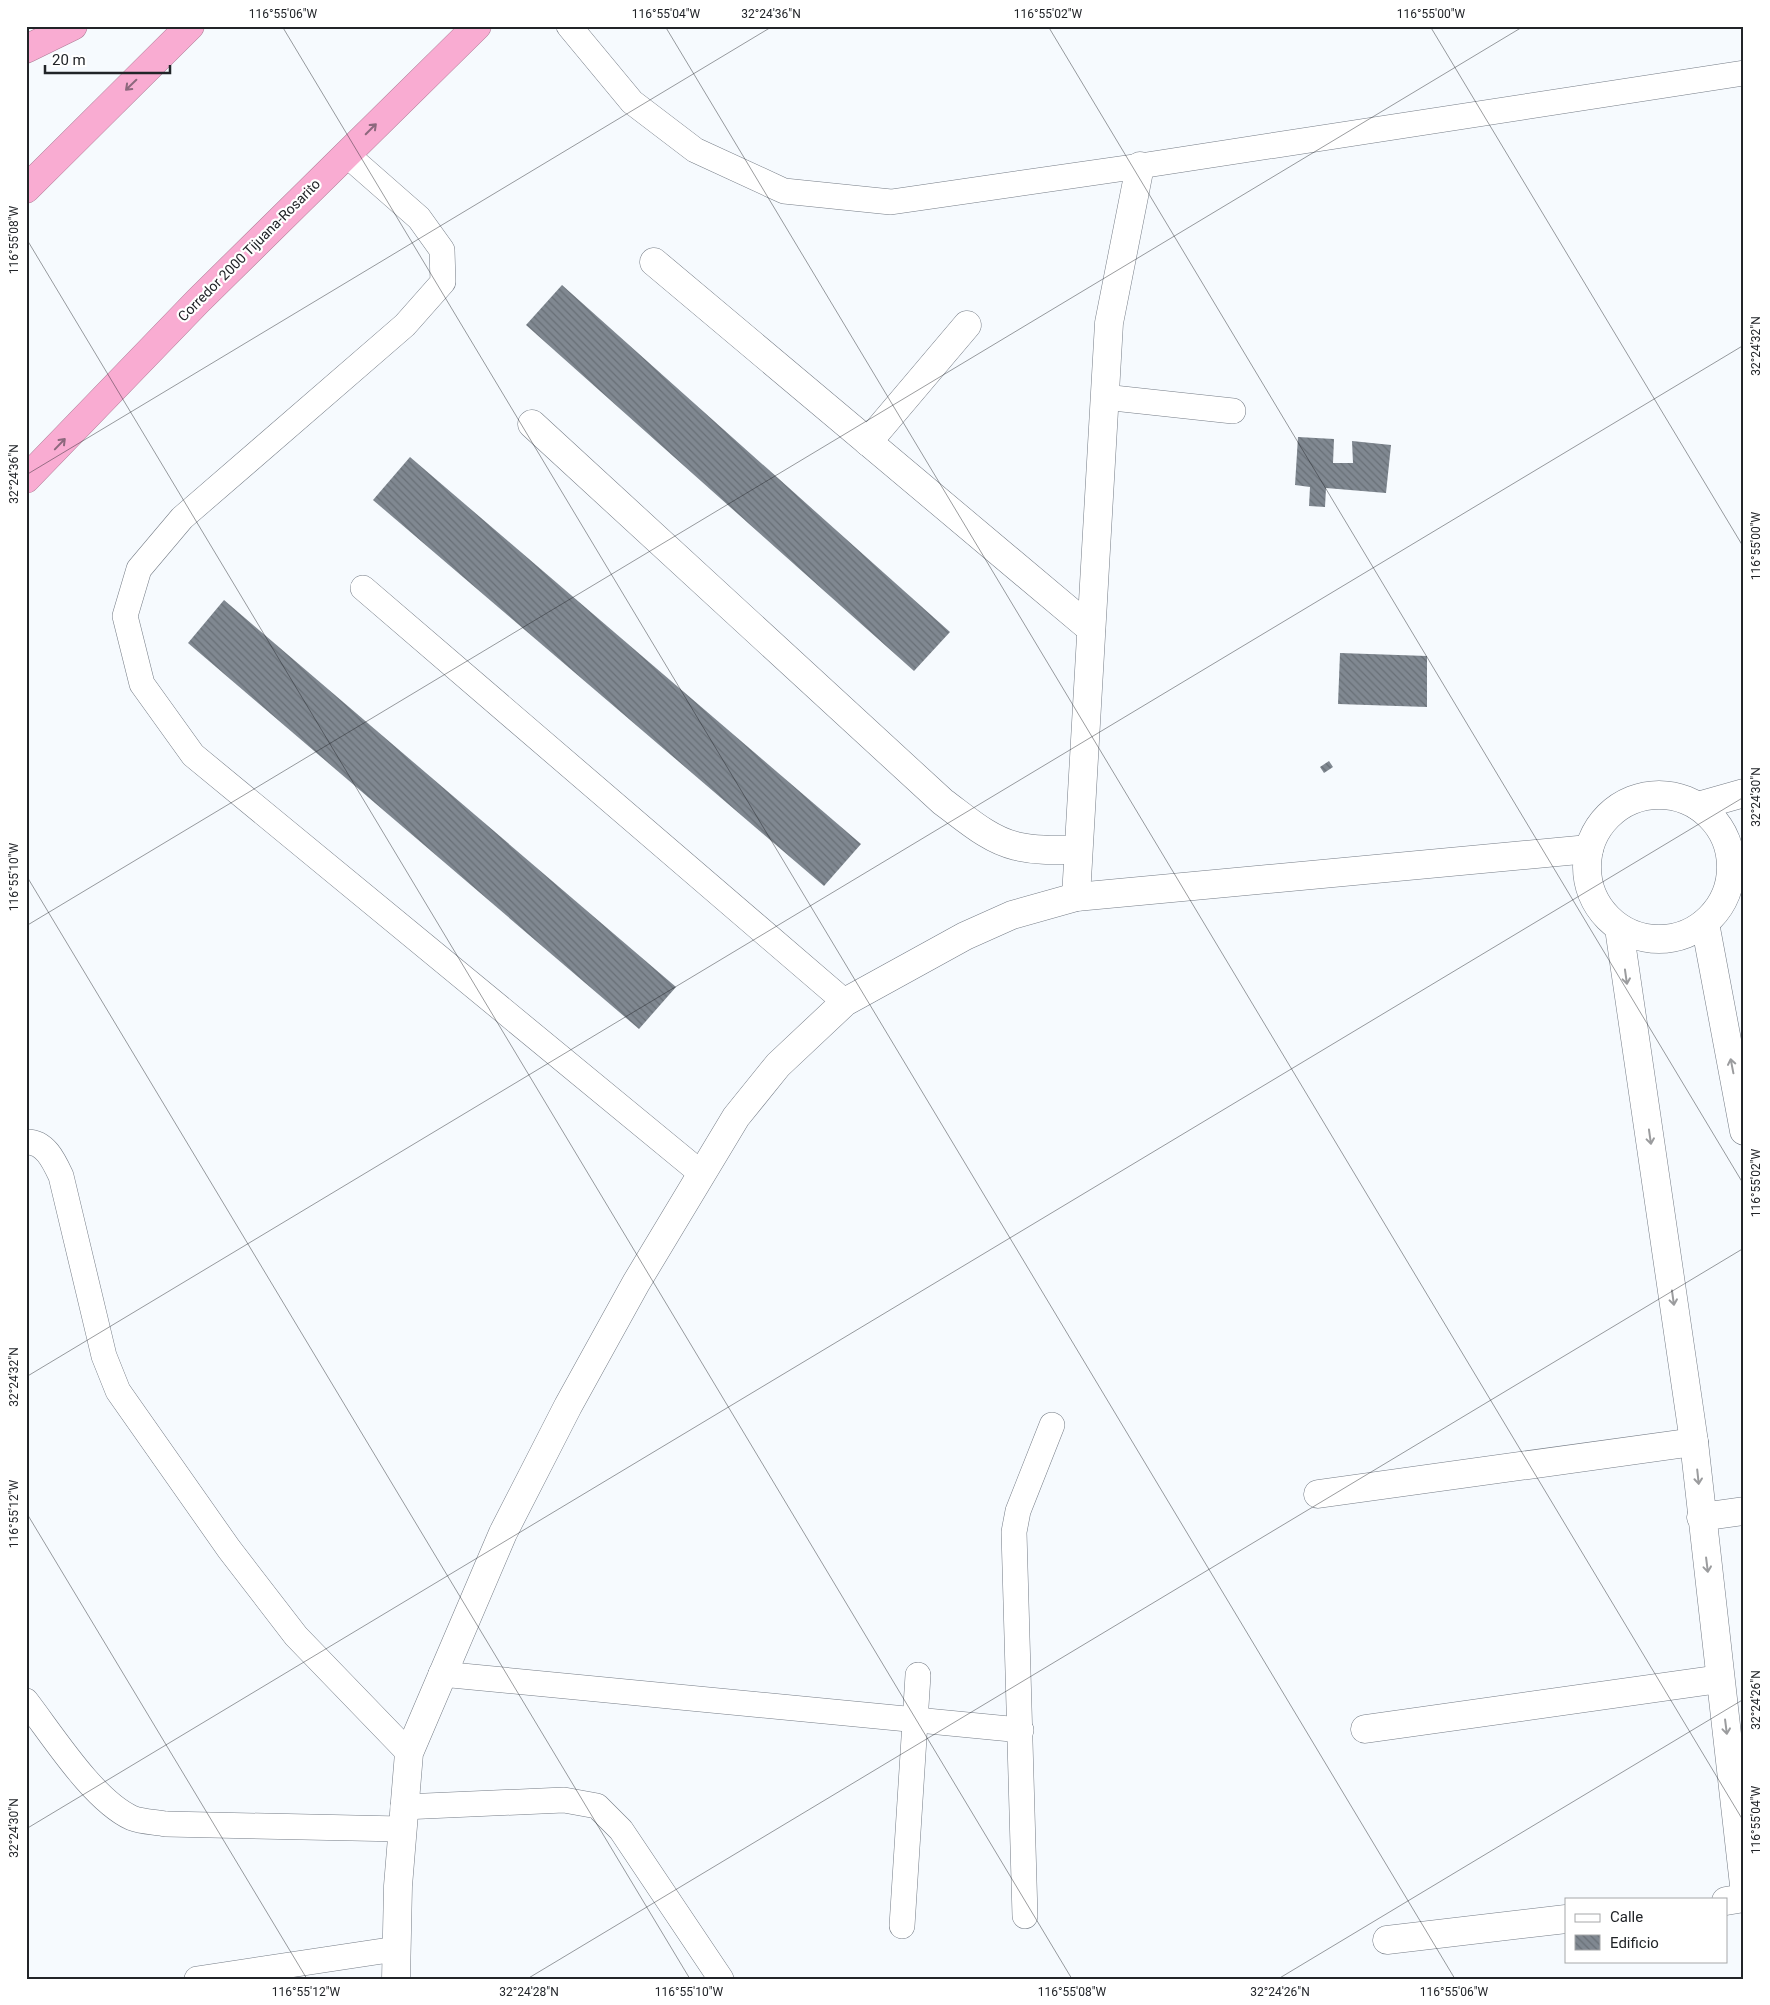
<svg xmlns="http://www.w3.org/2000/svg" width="1770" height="2005" font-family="Roboto,sans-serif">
<defs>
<pattern id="building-back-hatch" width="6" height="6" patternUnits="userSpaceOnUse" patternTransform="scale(1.25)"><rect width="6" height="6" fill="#808891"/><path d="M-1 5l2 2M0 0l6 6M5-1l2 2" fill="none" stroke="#686f76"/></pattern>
</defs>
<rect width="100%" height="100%" fill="#f6fafe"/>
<!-- building -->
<g fill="url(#building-back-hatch)">
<path d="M562 285 950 632 914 671 526 325Z"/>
<path d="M1298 437 1334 439 1333 463H1353L1352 441 1391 445 1386 493 1326 488 1325 507 1309 506 1310 487 1295 485Z"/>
<path d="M410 457 861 844 824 886 373 500Z"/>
<path d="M224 600 676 987 639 1029 188 643Z"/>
<path d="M1340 653 1427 656V707L1338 704Z"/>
<path d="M1329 761 1333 767 1324 773 1320 767Z"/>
</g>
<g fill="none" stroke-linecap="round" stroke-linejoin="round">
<!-- lane casing -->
<g stroke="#757c86" stroke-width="26">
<g id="lane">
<path d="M569 26 632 102 695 150 784 191 891 202 1140 166 1744 73"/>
<path d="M346 154 419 218 442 250 443 282 405 325 182 518 139 569 125 616 142 684 193 755 702 1174"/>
<path d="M1104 397 1233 411"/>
<path d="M363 588 845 1002"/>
<path d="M26 1142C45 1141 54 1161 61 1176L104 1356 118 1391 229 1549 296 1636 409 1753"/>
<path d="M441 1674 1021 1730"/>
<path d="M26 1701C53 1736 93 1800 132 1818 142 1822 156 1822 166 1824L401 1829"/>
<path d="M403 1807 564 1800 597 1806 621 1830 721 1979"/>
<path d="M1025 1916 1014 1532 1018 1511 1052 1425"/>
<path d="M902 1926 918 1675"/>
<path d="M197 1979 396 1949"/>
</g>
</g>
<!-- street casing -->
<g stroke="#757c86" stroke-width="29">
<g id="street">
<path d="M654 262 1091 629"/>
<path d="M532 424 943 802C965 818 989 840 1016 846 1036 851 1057 850 1078 850"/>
<path d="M868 442 967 325"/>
<path d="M1076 897 1109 323 1140 166"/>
<path d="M1318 1494 1694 1442"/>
<path d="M1701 1517 1744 1511"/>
<path d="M1365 1729 1720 1679"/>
<path d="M1726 1901 1744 1898"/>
<path d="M1387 1940 1566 1919"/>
</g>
</g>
<!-- secondary casing -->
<g stroke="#757c86" stroke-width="29">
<g id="secondary">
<circle cx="1659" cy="867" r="72"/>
<path d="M1698 806 1744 793"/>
<path d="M1705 923 1744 1131"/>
<path d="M1619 928 1694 1442 1744 1885"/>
<path d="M396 1979 398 1886 409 1753 503 1533 568 1406 636 1283 736 1117 778 1065 845 1002 965 936 1012 915 1076 897 1589 849"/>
</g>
</g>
<!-- highway casing -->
<g stroke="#ad7c96" stroke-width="29">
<g id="highway">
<path d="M26 49 73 26"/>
<path d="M26 189 190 26"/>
<path d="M26 479 198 301 477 26"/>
</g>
</g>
<!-- lane -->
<use href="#lane" stroke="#fff" stroke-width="25"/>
<!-- street -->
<use href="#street" stroke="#fff" stroke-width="28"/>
<!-- secondary -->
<use href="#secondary" stroke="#fff" stroke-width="28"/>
<!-- highway -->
<use href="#highway" stroke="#f9acd2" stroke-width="28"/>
</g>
<!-- one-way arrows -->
<defs><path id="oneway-shaft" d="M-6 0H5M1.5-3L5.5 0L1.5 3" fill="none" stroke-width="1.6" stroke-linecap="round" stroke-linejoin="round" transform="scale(1.25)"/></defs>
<g stroke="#8d687d">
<use href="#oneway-shaft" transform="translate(131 85) rotate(136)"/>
<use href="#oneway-shaft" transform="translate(371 129) rotate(-45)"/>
<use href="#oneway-shaft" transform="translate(60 444) rotate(-46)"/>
</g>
<g stroke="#9b9c9e">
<use href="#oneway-shaft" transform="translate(1626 977) rotate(82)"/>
<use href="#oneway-shaft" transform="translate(1732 1066) rotate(-101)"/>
<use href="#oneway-shaft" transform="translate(1650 1137) rotate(82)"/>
<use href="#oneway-shaft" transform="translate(1673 1298) rotate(82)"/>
<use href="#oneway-shaft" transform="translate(1698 1477) rotate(84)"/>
<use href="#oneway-shaft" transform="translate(1707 1565) rotate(83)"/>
<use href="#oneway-shaft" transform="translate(1726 1727) rotate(83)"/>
</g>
<!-- ticks -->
<path fill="none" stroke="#212428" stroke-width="1" stroke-opacity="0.45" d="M282 26 1455 1979M665 26 1744 1822M1048 26 1744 1185M1430 26 1744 548M26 238 1072 1979M26 475 773 26M26 875 690 1979M26 926 1524 26M26 1377 1744 345M26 1512 307 1979M26 1829 1744 797M527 1979 1744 1248M1278 1979 1744 1699"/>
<g text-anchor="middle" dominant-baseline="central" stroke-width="4.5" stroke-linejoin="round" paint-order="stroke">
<!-- street labels -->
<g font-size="14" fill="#212428" stroke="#fff">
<text transform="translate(249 250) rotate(-45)">Corredor 2000 Tijuana-Rosarito</text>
</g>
</g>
<!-- border -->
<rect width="1770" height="2005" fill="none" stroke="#ffffff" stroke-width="55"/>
<!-- legend -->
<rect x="1565" y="1898" width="162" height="65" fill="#ffffff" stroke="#a6a7a9"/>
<rect x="1575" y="1914" width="25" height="8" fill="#ffffff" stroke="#a6a7a9"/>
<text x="1610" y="1922" font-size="15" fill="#212428">Calle</text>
<rect x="1575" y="1935" width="25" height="15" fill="url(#building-back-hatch)" stroke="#a6a7a9"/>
<text x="1610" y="1948" font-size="15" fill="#212428">Edificio</text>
<!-- scale -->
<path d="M45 65v8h125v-8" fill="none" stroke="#212428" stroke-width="2.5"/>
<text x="52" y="65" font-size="15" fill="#212428" stroke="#ffffff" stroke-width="4" paint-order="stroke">20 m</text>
<rect x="28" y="28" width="1714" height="1950" fill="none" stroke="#212428" stroke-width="2"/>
<g font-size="12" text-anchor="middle" fill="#212428">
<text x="283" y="18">116°55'06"W</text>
<text x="666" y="18">116°55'04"W</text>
<text x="771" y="18">32°24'36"N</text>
<text x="1048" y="18">116°55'02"W</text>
<text x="1431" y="18">116°55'00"W</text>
<text transform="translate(14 240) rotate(-90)" y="4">116°55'08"W</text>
<text transform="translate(1756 346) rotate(-90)" y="4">32°24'32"N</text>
<text transform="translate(14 474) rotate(-90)" y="4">32°24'36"N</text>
<text transform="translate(1756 546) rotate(-90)" y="4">116°55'00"W</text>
<text transform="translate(1756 797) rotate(-90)" y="4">32°24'30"N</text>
<text transform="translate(14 877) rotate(-90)" y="4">116°55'10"W</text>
<text transform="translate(1756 1183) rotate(-90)" y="4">116°55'02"W</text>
<text transform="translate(14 1377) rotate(-90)" y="4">32°24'32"N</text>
<text transform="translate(14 1514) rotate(-90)" y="4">116°55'12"W</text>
<text transform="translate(1756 1700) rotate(-90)" y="4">32°24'26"N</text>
<text transform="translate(1756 1820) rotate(-90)" y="4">116°55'04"W</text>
<text transform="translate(14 1828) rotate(-90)" y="4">32°24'30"N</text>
<text x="306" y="1996">116°55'12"W</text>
<text x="529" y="1996">32°24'28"N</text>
<text x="689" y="1996">116°55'10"W</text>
<text x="1072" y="1996">116°55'08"W</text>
<text x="1280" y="1996">32°24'26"N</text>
<text x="1454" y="1996">116°55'06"W</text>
</g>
</svg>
